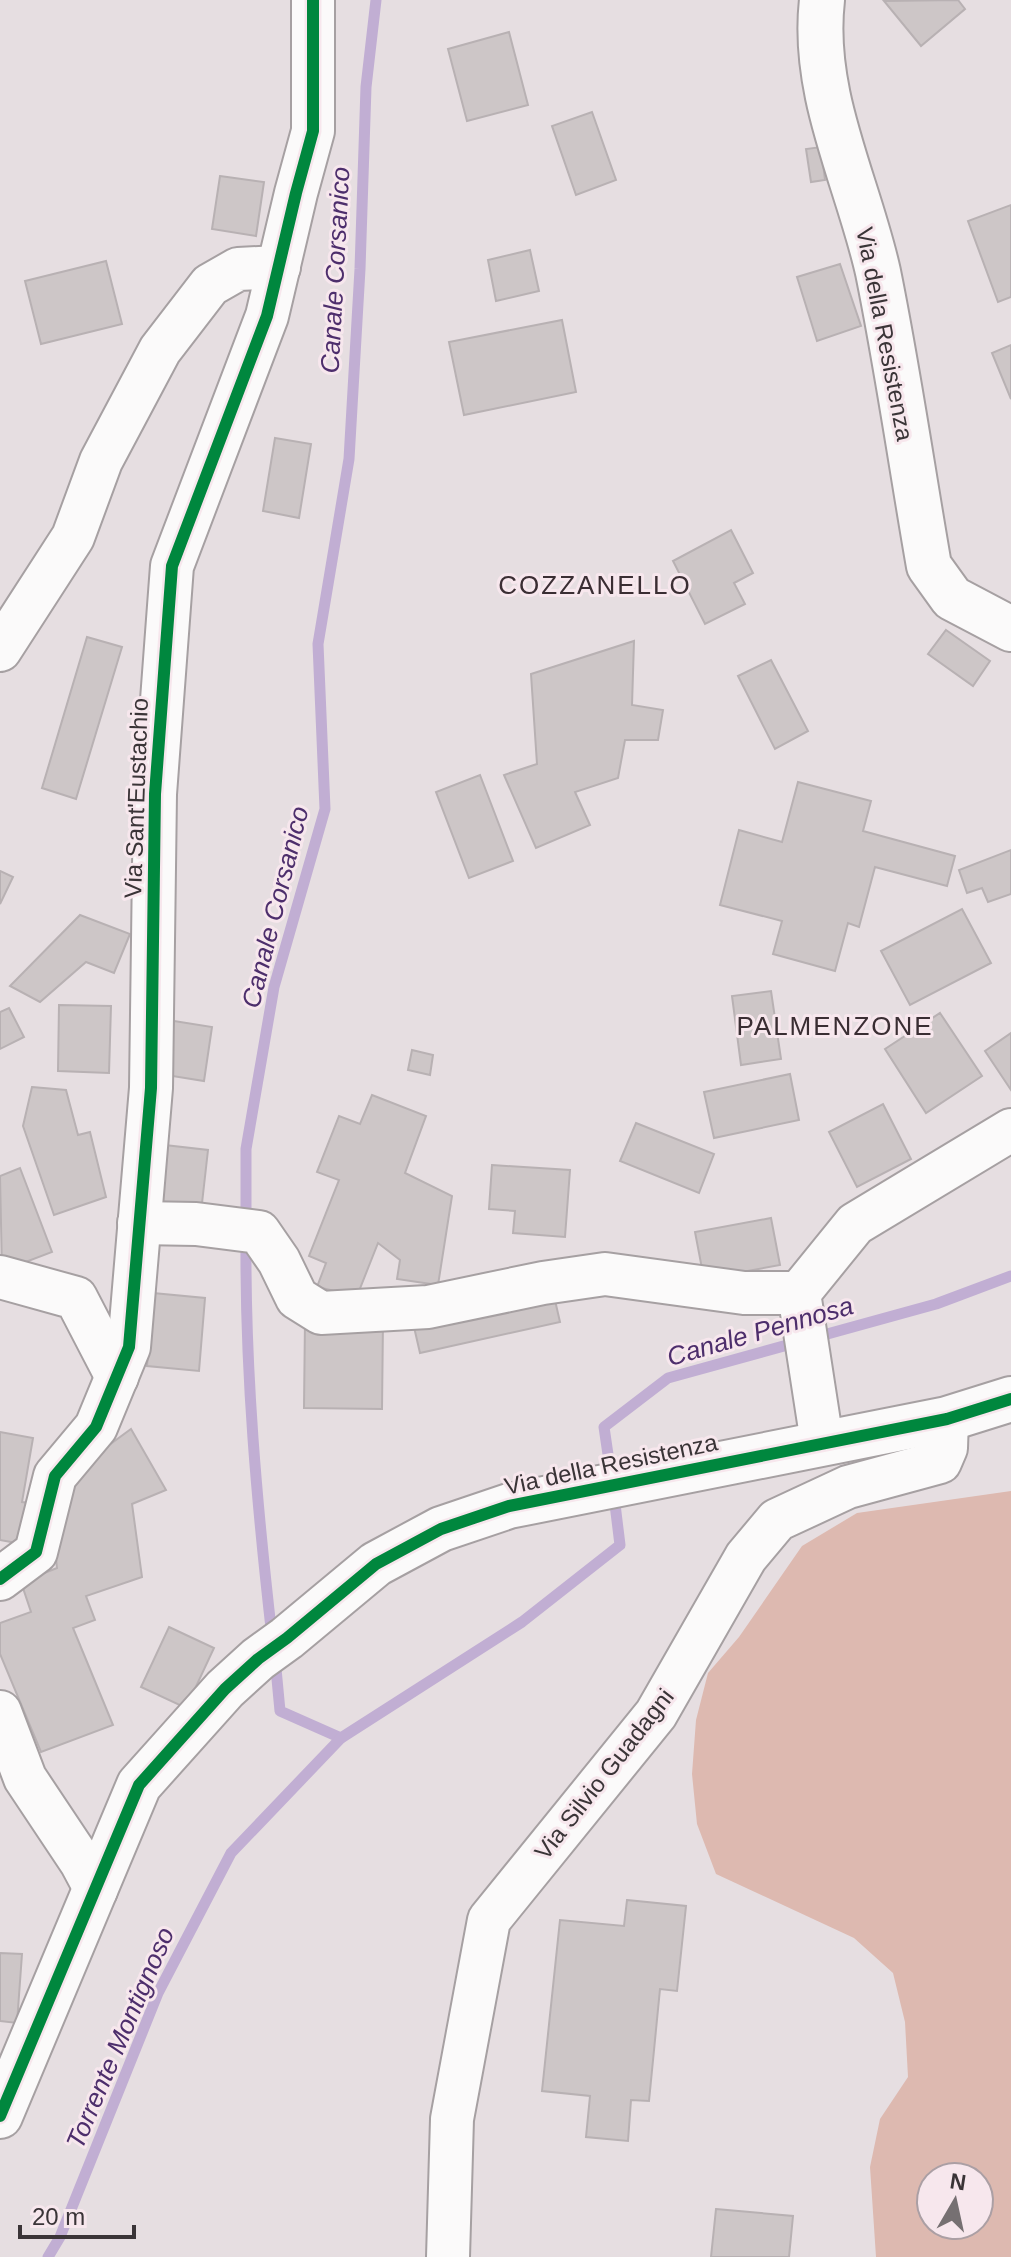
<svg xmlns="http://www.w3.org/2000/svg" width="1011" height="2257" font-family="Arial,sans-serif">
<rect width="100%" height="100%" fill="#e6dee1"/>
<!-- forest -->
<path fill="#ddb9b0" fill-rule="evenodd" d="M1011 1491V2257H876L870 2167 880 2119 908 2077 905 2022 893 1973 854 1938 716 1874 697 1824 692 1774 696 1720 708 1673 739 1637 802 1546 857 1513ZM931 2177H979V2225H931Z"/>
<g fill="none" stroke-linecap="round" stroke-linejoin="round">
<!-- stream -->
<g stroke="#c1aed3" stroke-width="11">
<path d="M246 1222V1149L274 987 325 809 318 644 349 459 360 269 366 87 376 0"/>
<path d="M246 1239C245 1372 257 1505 272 1637"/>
<path d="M611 1475 604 1427 668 1378 936 1304 1011 1276"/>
<path d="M275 1658 280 1711 341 1738"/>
<path d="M48 2257 60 2237 158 1993 231 1853 341 1738 522 1622 620 1545 614 1496"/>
</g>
</g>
<!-- building -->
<g fill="#cdc6c7" stroke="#b8b1b3" stroke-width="2">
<path d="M958 0 965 9 921 46 884 1Z"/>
<path d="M509 32 528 105 467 121 448 49Z"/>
<path d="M592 112 616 180 576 195 552 126Z"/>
<path d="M821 147 825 180 811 182 806 149Z"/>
<path d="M220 176 264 182 256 236 212 229Z"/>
<path d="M1011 205V297L998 302 968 221Z"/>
<path d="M530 250 539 291 496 301 488 260Z"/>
<path d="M106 261 122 324 41 344 25 281Z"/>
<path d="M840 264 861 326 817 341 797 277Z"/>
<path d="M562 320 576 392 464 415 449 342Z"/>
<path d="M1011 345V399L992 353Z"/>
<path d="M275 438 311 444 299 518 263 511Z"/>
<path d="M731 530 753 573 734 583 745 604 705 624 673 561Z"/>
<path d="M946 630 990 661 973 686 928 654Z"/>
<path d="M87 637 122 647 76 799 42 788Z"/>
<path d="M634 641 632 705 663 710 658 740H625L618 778 575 792 590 825 536 848 504 775 537 764 531 674Z"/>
<path d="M771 660 808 731 775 749 738 676Z"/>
<path d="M480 775 513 861 469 878 436 792Z"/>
<path d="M798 782 871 801 863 831 955 856 947 886 875 867 859 927 848 923 835 971 773 954 782 921 720 905 739 830 782 842Z"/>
<path d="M1011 850V894L988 902 982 888 967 893 959 870Z"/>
<path d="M0 871 13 877 0 904Z"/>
<path d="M962 909 991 963 910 1005 881 951Z"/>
<path d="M80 915 130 934 114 973 86 962 40 1002 10 986Z"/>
<path d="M771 991 781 1059 741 1065 732 996Z"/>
<path d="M59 1005 111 1006 109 1073 58 1071Z"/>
<path d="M9 1008 24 1037 0 1049V1012Z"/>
<path d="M940 1013 982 1076 926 1113 885 1049Z"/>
<path d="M174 1021 212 1027 204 1081 166 1075Z"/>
<path d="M1011 1033V1090L985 1051Z"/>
<path d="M412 1050 433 1055 430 1075 408 1070Z"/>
<path d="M790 1074 799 1120 714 1138 704 1092Z"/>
<path d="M32 1087 66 1090 78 1135 90 1132 106 1197 54 1215 23 1126Z"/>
<path d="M372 1095 426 1116 405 1173 452 1196 438 1285 397 1279 400 1260 378 1243 357 1296 317 1287 326 1263 309 1256 339 1180 317 1172 339 1116 360 1124Z"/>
<path d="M883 1104 911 1159 857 1187 829 1132Z"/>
<path d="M636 1123 714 1154 699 1193 620 1161Z"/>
<path d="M156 1144 208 1150 200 1221 148 1216Z"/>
<path d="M492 1165 570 1170 565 1237 513 1233 515 1211 489 1209Z"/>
<path d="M20 1168 52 1252 2 1271 0 1176Z"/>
<path d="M771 1218 780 1265 704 1279 695 1232Z"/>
<path d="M551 1283 560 1322 420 1353 411 1314Z"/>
<path d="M153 1293 205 1298 199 1371 147 1366Z"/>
<path d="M305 1320 383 1321 382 1409 304 1408Z"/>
<path d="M131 1429 166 1490 132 1504 142 1577 86 1596 95 1620 73 1628 113 1725 41 1752 0 1654V1623L31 1612 21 1582 57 1568 53 1531 60 1481Z"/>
<path d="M0 1432 33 1438 22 1502 41 1504 33 1546 0 1540Z"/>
<path d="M169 1627 214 1648 186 1708 141 1687Z"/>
<path d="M627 1900 686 1906 677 1991 660 1989 649 2101 631 2100 628 2141 586 2137 590 2096 542 2091 560 1920 624 1926Z"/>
<path d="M0 1953 22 1954 17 2023 0 2021Z"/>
<path d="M716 2209 793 2216 789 2257H711Z"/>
</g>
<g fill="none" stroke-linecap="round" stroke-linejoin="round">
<!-- minor casing -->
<g stroke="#a6a0a2" stroke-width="46">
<g id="minor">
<path d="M0 650 73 537 101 461 160 350 210 285 238 269 279 267"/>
<path d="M139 1223 196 1224 259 1232 279 1261 297 1298 321 1313 428 1307 543 1283 605 1274 744 1293H799"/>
<path d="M0 1277 76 1298 117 1377"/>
<path d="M822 1442 799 1293 855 1224 1011 1130"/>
<path d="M0 1579 36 1552 55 1476 96 1427 129 1347 151 1088 155 794 172 566 267 316 296 193 313 131V0"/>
<path d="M0 1712 25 1778 81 1862 96 1890"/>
<path d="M448 2257 452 2119 489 1920 656 1714 746 1557 777 1520 848 1487 940 1462 946 1448 947 1419"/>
</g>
</g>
<!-- tertiary casing -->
<g stroke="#a6a0a2" stroke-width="48">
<g id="tertiary">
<path d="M822 0C811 95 858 182 878 272 898 370 912 469 929 566L952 598 1011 629"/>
<path d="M0 2116 139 1785 225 1689 258 1659 287 1638 376 1564 441 1529 509 1506 947 1419 1011 1399"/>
</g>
</g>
<!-- minor -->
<use href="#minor" stroke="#fbfafa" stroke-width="42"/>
<!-- tertiary -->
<use href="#tertiary" stroke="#fbfafa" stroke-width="44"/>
<!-- cycleway casing -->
<g stroke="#f7e7ed" stroke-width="17">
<g id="cycleway">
<path d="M0 1579 36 1552 55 1476 96 1427 129 1347 151 1088 155 794 172 566 267 316 296 193 313 131V0"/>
<path d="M0 2116 139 1785 225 1689 258 1659 287 1638 376 1564 441 1529 509 1506 947 1419 1011 1399"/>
</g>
</g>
<!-- cycleway -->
<use href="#cycleway" stroke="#00873e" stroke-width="12"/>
</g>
<g text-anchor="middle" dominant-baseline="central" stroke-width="6" stroke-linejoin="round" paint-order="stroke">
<!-- street labels -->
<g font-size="24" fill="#3a3437" stroke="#f7e7ed">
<text transform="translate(885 334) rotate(79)">Via della Resistenza</text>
<text transform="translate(136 798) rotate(-88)">Via Sant'Eustachio</text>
<text transform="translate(611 1464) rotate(-12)">Via della Resistenza</text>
<text transform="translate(604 1774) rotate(-52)">Via Silvio Guadagni</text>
</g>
<!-- water labels -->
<g font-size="26" font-style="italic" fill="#4d2e6c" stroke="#f7e7ed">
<text transform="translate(335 270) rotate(-87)">Canale Corsanico</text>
<text transform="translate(275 907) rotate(-76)">Canale Corsanico</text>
<text transform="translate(760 1331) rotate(-16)">Canale Pennosa</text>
<text transform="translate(120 2038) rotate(-67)">Torrente Montignoso</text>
</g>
<!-- neighbourhood labels -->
<g font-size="26" letter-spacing="2" fill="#3a2e33" stroke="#f7e7ed">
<text x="595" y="585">COZZANELLO</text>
<text x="835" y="1026">PALMENZONE</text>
</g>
</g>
<!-- north arrow -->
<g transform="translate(955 2201) rotate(9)"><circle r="38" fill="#f7e7ed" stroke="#ab9fa4" stroke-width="2"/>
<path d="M0-6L14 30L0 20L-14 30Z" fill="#767072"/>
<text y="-12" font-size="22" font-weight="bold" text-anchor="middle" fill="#3a3437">N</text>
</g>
<!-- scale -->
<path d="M20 2225v12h114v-12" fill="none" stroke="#3a3437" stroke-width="4"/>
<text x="32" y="2225" font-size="24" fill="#3a3437" stroke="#f7e7ed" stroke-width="6" paint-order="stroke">20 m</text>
</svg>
